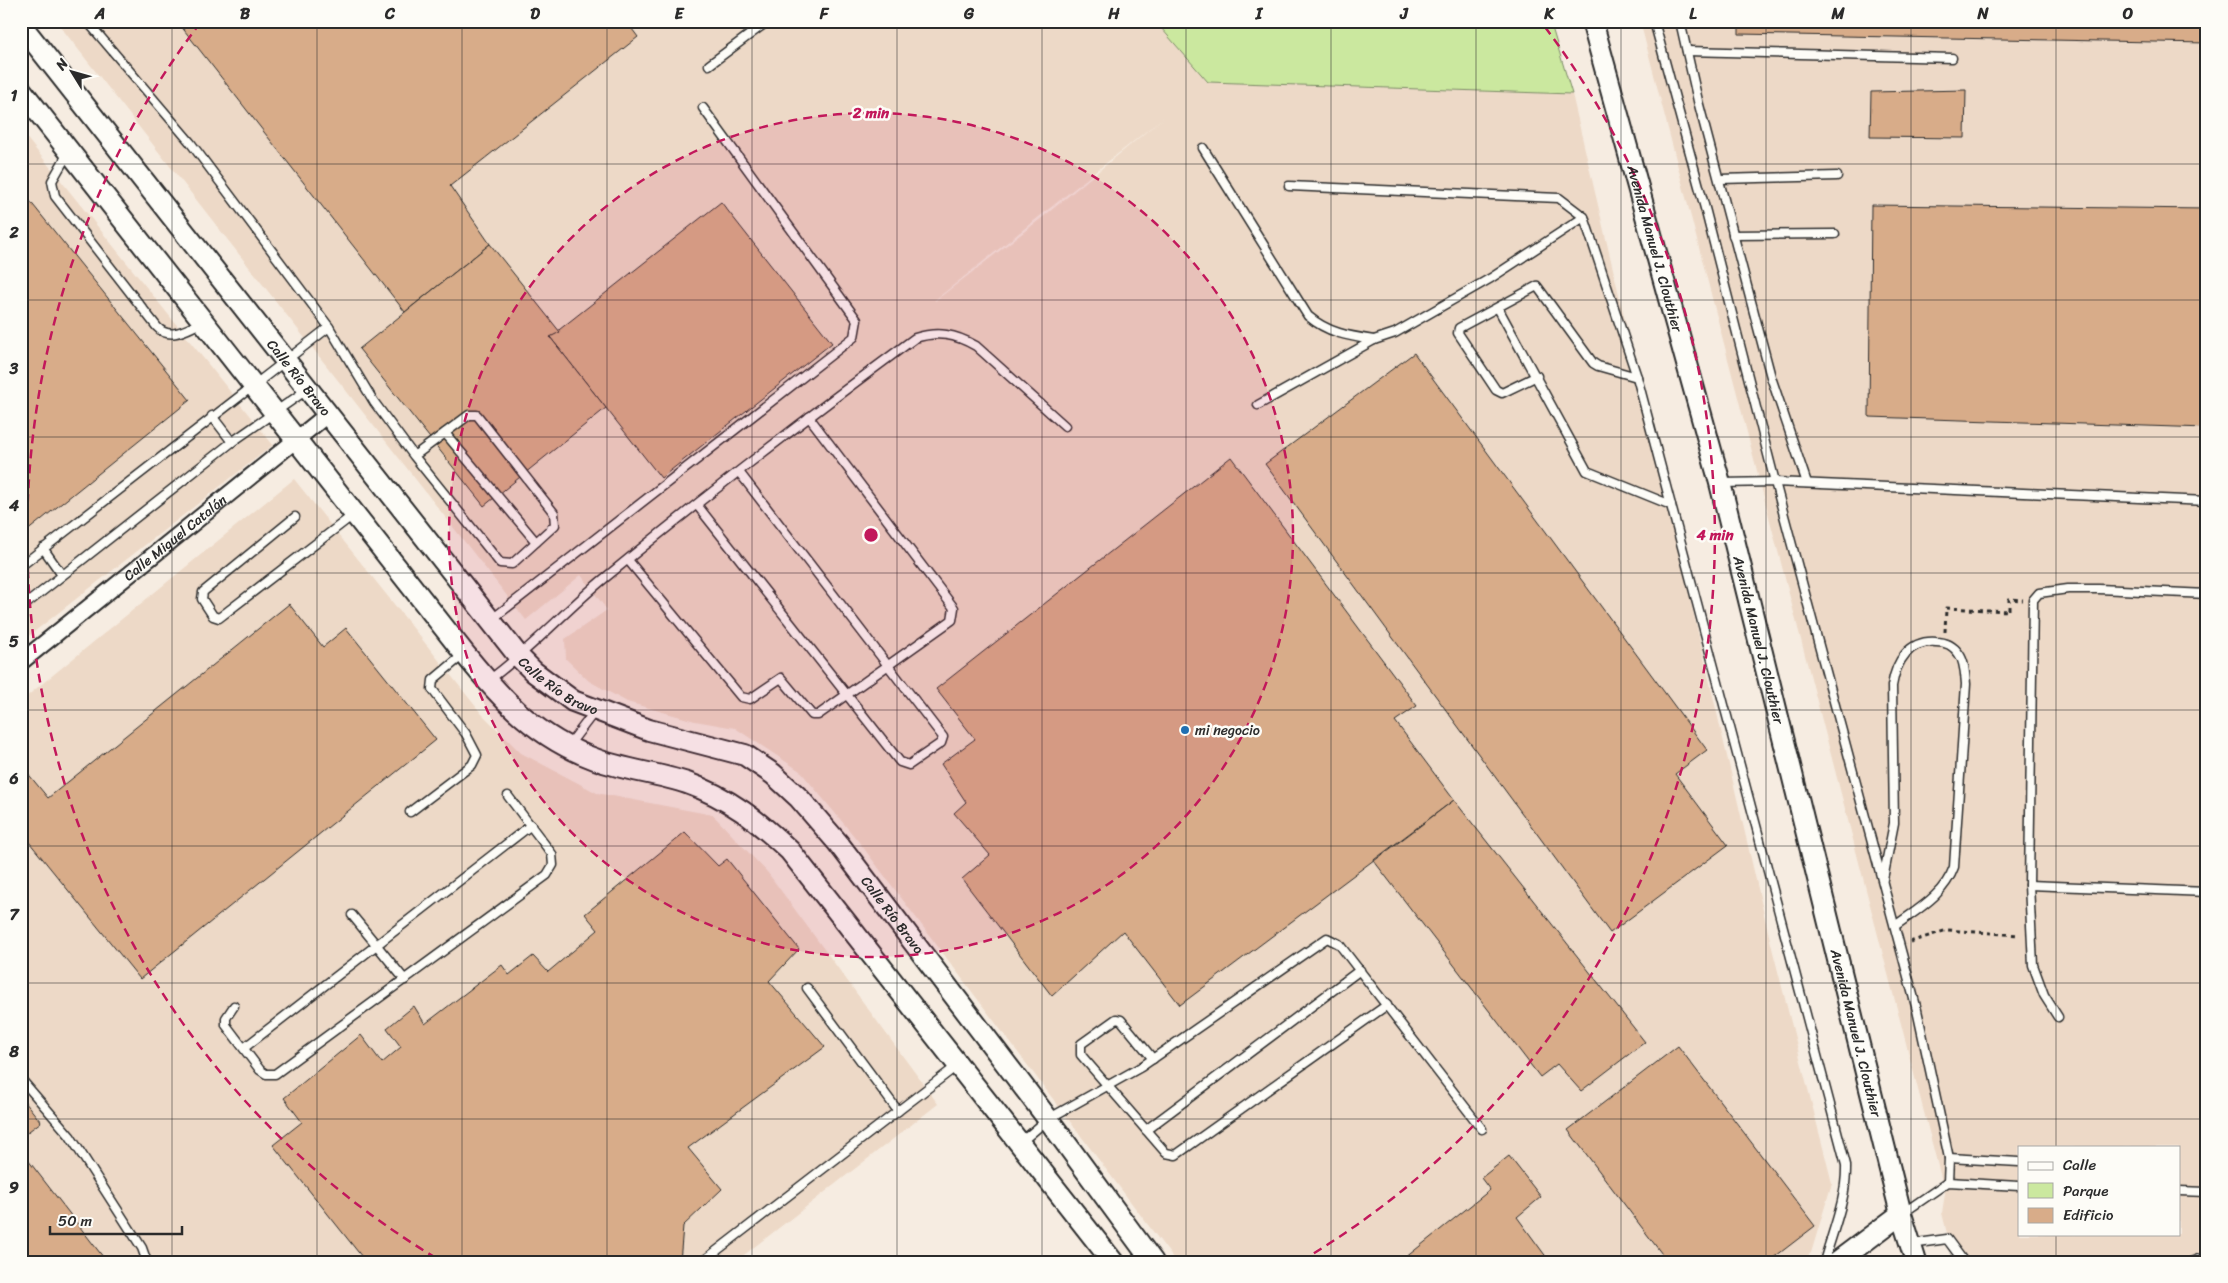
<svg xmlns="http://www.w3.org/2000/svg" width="2228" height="1283" font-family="Sriracha,sans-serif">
<rect width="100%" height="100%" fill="#f6ece1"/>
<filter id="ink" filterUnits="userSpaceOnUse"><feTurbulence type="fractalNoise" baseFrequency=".02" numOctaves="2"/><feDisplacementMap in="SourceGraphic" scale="10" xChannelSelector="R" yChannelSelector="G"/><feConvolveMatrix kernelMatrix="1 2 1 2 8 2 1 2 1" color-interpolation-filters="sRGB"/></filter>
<g filter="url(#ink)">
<!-- built -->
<g fill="#edd9c7" fill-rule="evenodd">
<path d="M56 21H1155L1208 82 1572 94 1771 944 1832 1183 1811 1253 1800 1262H1176L859 842 800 771 735 728 695 721 627 702 589 681 566 659 565 639 607 610 581 575 526 620ZM1164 117 1043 217 935 301V300Z"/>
<path d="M1640 21H2207V1262H1954L1942 1213 1945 1193ZM2019 1147H2179V1234H2019Z"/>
<path d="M21 131 273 445 21 642Z"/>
<path d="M294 479 481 713 521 753 597 793 713 815 768 873 938 1104 735 1262H21V701Z"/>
</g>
<!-- green -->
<path fill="#cbe89f" stroke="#7b8a65" d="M1155 21H1550L1572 94 1208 82Z"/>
<!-- building -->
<g fill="#d8ac89" stroke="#2b2b2b">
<path d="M177 21H626L638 37 450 186 490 244 405 312Z"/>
<path d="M1739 21H2207V43L1739 34Z"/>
<path d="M1966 90 1965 138 1870 137 1871 92Z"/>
<path d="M21 190 190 400 21 536Z"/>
<path d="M721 202 832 343 661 478 550 337Z"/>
<path d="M1871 205 2207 209V428L1869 417Z"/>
<path d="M490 244 560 332 550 337 606 408 484 506 359 349Z"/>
<path d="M1414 353 1707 750 1675 774 1728 845 1610 933 1265 464Z"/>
<path d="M1231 457 1417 706 1395 721 1454 800 1180 1005 1123 931 1052 996 962 879 990 855 954 813 966 802 941 764 975 739 936 689Z"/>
<path d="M289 604 323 647 346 628 436 740 140 979 21 832V765L48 798Z"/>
<path d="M1454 800 1645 1042 1581 1091 1557 1064 1540 1077 1374 861Z"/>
<path d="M685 832 718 866 727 859 799 949 769 981 825 1047 688 1148 722 1189 683 1226 680 1262H366L273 1145 302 1122 284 1098 361 1035 382 1063 401 1047 387 1028 414 1006 425 1024 502 965 509 975 533 956 548 972 598 930 585 914Z"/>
<path d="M1678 1046 1815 1226 1768 1262H1668L1568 1130Z"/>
<path d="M21 1097 41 1122 21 1137Z"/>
<path d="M21 1151 107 1262H21Z"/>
<path d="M1509 1156 1541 1197 1517 1217 1550 1262H1400L1490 1190 1481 1178Z"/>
</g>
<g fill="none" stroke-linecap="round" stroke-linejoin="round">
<!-- lane casing -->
<g stroke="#2b2b2b" stroke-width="11">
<g id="lane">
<path d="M87 21 190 142 329 327 374 402 414 456 500 563 512 564 555 525 554 513 477 415H469L414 456"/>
<path d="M1654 21 1706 212 1775 482 1917 1010 1949 1158 1948 1182"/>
<path d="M1680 21 1698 101 1771 377 1807 483"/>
<path d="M1687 51 1952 58"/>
<path d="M709 65 768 21"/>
<path d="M1203 148 1308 316C1328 333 1348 336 1374 340"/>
<path d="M68 153 52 181 55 196 157 327C170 341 187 329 201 323"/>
<path d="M1720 179 1837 176"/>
<path d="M1289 186 1559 198 1584 217 1637 377 1846 1165C1847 1198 1833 1230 1824 1262"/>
<path d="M1733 235 1835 234"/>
<path d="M1498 308 1587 471 1671 505"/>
<path d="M1537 376 1502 393 1496 390 1458 333 1459 328 1537 286 1593 363 1598 366 1637 377"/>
<path d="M1258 405 1374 340 1395 333 1491 278 1584 217"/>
<path d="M445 433 536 542"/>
<path d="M232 442 308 389"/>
<path d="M1722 483 1775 482 2207 501"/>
<path d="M697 505 900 762 909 765 941 743 943 737 739 472"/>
<path d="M295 517 203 592 202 599 213 616 219 618 353 515"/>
<path d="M43 548 62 575"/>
<path d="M628 560 741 697 750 699 781 678 812 715H818L952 620 954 608 809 417"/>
<path d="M21 566 329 327"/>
<path d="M21 608 232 442 212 416"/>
<path d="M491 620 854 337 857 320 703 108"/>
<path d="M489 680C530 650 561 615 600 582 702 498 808 417 915 338 938 331 955 334 976 346L1065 426"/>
<path d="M569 745 595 711"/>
<path d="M410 812 472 765 477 755 466 734 432 689 433 680 464 654"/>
<path d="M1883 879 1894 823 1892 686C1896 661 1909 640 1936 642 1946 642 1953 645 1959 654 1965 662 1965 675 1966 684L1954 867C1944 895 1918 909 1895 926"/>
<path d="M2029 885 2207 892"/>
<path d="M352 915 405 980"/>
<path d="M807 988 898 1111 958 1065"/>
<path d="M234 1006 226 1018V1025L260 1070 266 1074H275L547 875 553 865 552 854 508 796"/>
<path d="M2058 1017 2044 995 2033 965 2029 885 2033 600 2039 593 2068 589H2099L2207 594"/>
<path d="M244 1048 531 825"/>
<path d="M1153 1059 1121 1020 1116 1019 1081 1044V1055L1166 1153 1176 1155 1387 1005"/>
<path d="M21 1079 70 1136 142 1248 147 1262"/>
<path d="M1146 1130 1360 970"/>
<path d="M1020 1143 1048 1119 1141 1067 1327 938 1339 944 1482 1129"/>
<path d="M1949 1158 2019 1162"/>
<path d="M2179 1191 2207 1192"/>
<path d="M1903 1213 1948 1182 2019 1186"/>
<path d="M1911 1244 1947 1239 1964 1262"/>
<path d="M702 1262 898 1111"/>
<path d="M2191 1262 2207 1256"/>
</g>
</g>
<!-- street casing -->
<g stroke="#2b2b2b" stroke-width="19">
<g id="street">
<path id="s1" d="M21 662 328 414"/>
</g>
</g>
<!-- secondary casing -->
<g stroke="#2b2b2b" stroke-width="24">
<g id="secondary">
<path id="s2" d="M1592 21 1720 483 1901 1214 1916 1262"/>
<path id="s3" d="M21 25 520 658 534 672 573 701 649 730 745 755 773 774 799 798 838 843 1048 1119 1153 1262"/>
<path d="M21 90 464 653C502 700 537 738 595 759 624 770 657 773 687 783 730 798 758 821 790 851L1113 1262"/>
<path d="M1837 1262 1901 1214"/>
</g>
</g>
<!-- path -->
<g stroke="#2b2b2b" stroke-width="3" stroke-dasharray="4 4" stroke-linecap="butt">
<path d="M1945 632 1946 608 2009 611V599L2023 600"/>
<path d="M1910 942 1947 930 2019 935"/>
</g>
<!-- lane -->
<use href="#lane" stroke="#fdfcf7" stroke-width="8"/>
<!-- street -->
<use href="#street" stroke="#fdfcf7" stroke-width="15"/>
<!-- secondary -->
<use href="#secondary" stroke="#fdfcf7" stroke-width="20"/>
</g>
</g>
<!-- grid -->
<path fill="none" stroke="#2b2b2b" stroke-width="1" stroke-opacity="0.55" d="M172 21V1262M317 21V1262M462 21V1262M607 21V1262M752 21V1262M897 21V1262M1042 21V1262M1186 21V1262M1331 21V1262M1476 21V1262M1621 21V1262M1766 21V1262M1911 21V1262M2056 21V1147M21 164H2207M21 300H2207M21 437H2207M21 573H2207M21 710H2207M21 846H2207M21 983H2207M21 1119H2207M2056 1234V1262"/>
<!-- distance rings -->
<circle cx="871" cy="535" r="422" fill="#c2185b" fill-opacity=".12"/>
<g fill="none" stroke="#c2185b" stroke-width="2.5" stroke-dasharray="9 6">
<circle cx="871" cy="535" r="422"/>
<path d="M436 1258A844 844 0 0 1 197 27M1545 27A844 844 0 0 1 1306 1258"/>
</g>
<!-- markers -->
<circle fill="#1f6fb2" stroke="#fdfcf7" stroke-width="2" cx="1185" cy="730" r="5"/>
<g text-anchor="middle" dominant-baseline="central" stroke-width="5" stroke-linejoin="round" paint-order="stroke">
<!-- street labels -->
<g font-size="14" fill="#2b2b2b" stroke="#fdfcf7">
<text stroke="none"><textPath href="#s2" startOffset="236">Avenida Manuel J. Clouthier</textPath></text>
<text stroke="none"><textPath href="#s3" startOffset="449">Calle Río Bravo</textPath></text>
<text stroke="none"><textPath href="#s1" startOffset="198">Calle Miguel Catalán</textPath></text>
<text stroke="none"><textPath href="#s2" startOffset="641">Avenida Manuel J. Clouthier</textPath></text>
<text stroke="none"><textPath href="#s3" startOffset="854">Calle Río Bravo</textPath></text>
<text stroke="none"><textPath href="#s3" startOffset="1274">Calle Río Bravo</textPath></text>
<text stroke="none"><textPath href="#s2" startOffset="1046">Avenida Manuel J. Clouthier</textPath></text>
</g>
<!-- poi labels -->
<g font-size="14" fill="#2b2b2b" stroke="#fdfcf7" text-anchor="start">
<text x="1195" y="730">mi negocio</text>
</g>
</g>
<circle cx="871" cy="535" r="8" fill="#c2185b" stroke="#fdfcf7" stroke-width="2.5"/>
<g font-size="15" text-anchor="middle" font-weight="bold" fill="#c2185b" stroke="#fdfcf7" stroke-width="5" stroke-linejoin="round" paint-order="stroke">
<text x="871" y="118">2 min</text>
<text x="1715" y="540">4 min</text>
</g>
<!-- margin -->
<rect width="2228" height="1283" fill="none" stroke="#fdfcf7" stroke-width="55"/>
<!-- legend -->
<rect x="2018" y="1146" width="162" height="90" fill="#fdfcf7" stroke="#a9a8a5"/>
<rect x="2028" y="1162" width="25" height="8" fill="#fdfcf7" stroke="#a9a8a5"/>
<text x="2063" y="1170" font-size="15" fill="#2b2b2b">Calle</text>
<rect x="2028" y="1183" width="25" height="15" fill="#cbe89f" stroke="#a9a8a5"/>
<text x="2063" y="1196" font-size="15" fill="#2b2b2b">Parque</text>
<rect x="2028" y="1208" width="25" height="15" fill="#d8ac89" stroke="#a9a8a5"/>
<text x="2063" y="1220" font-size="15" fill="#2b2b2b">Edificio</text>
<!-- north arrow -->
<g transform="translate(72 72) rotate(307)" stroke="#fdfcf7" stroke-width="4" paint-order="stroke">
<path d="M0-4L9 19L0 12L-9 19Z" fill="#2b2b2b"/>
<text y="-8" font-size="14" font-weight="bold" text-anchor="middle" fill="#2b2b2b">N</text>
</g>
<!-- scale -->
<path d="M50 1226v8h132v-8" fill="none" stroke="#2b2b2b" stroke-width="2.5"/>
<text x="58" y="1226" font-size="15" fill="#2b2b2b" stroke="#fdfcf7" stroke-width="4" paint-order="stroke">50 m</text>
<rect x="28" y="28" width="2172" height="1228" fill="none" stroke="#2b2b2b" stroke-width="2"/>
<g font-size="16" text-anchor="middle" font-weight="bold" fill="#2b2b2b">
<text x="100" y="19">A</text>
<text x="245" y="19">B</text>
<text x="390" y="19">C</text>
<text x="535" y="19">D</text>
<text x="679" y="19">E</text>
<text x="824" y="19">F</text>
<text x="969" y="19">G</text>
<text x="1114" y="19">H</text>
<text x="1259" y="19">I</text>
<text x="1404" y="19">J</text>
<text x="1549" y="19">K</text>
<text x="1693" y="19">L</text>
<text x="1838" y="19">M</text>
<text x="1983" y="19">N</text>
<text x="2128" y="19">O</text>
<text x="14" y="101">1</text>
<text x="14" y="238">2</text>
<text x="14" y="374">3</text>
<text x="14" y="511">4</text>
<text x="14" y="647">5</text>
<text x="14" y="784">6</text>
<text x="14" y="920">7</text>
<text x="14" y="1057">8</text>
<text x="14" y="1193">9</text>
</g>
</svg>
